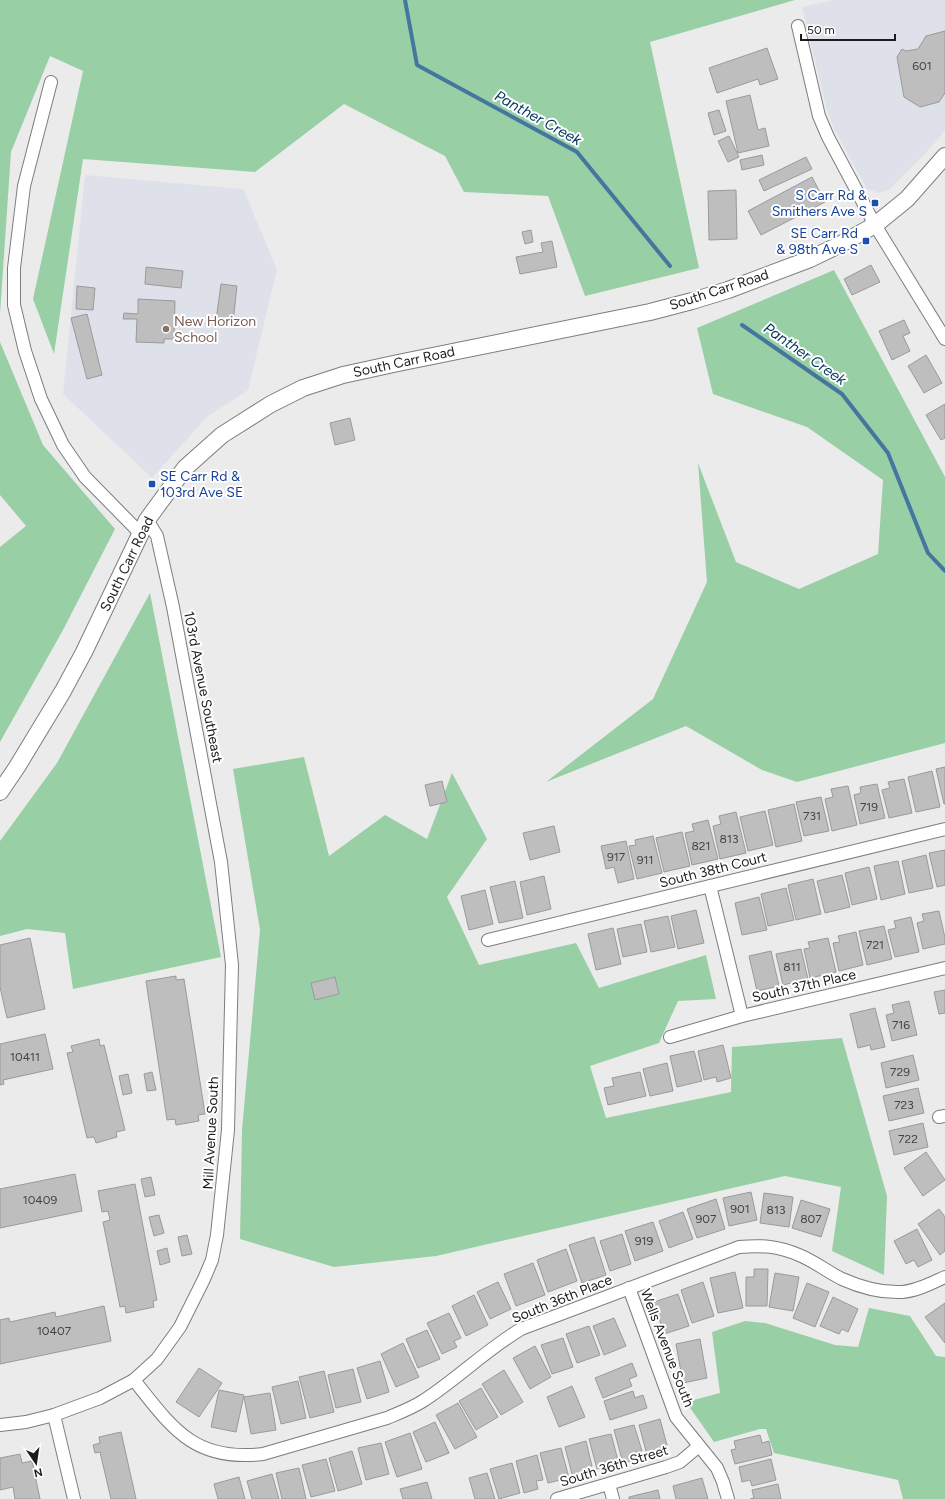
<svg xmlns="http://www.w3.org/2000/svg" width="945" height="1499" font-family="Figtree,sans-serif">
<rect width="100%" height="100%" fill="#ebebec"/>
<!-- built -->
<g fill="#dfe1ea">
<path d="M833 0H945V130L933 145 890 189 880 193 867 189 834 129 826 107 802 7Z"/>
<path d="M85 175 243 189 277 269 248 390 207 417 152 478 63 394Z"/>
</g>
<!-- green -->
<g fill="#98cfa5">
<path d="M0 0H795L650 42 699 268 585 296 548 196 464 192 445 156 344 104 255 172 83 159 54 354 33 299 83 71 50 56 11 152 0 314Z"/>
<path d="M834 270 945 477V743L797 782 762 770 686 726 546 782 653 699 707 582 698 463 736 562 799 589 878 554 883 480 807 427 713 394 697 328Z"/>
<path d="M0 342 43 445 115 529 63 630 0 742V547L26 526 0 495Z"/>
<path d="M150 593 221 957 73 989 65 933 27 929 0 936V841L57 763Z"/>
<path d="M304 757 329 856 385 815 427 839 452 773 487 839 447 897 479 965 576 943 599 988 706 955 716 999 678 1001 659 1043 590 1066 606 1118 731 1092 732 1047 842 1038 887 1196 884 1275 832 1251 841 1187 785 1176 436 1256 334 1267 240 1239 242 1130 260 930 233 769Z"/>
<path d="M869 1308 910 1316 936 1356 945 1357V1499H903L898 1480 774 1453 766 1429H760L714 1442 686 1402 720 1393 712 1332 745 1321 765 1323 835 1345 858 1347Z"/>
</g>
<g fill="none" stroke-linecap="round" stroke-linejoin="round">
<!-- stream -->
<g stroke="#45779e" stroke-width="4">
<path d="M405 0 417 65 577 152 670 266"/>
<path d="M742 325 842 394 888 453 928 553 945 571"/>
</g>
</g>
<!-- building -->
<g fill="#bfbebf" stroke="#9a999b">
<path d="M945 31V93L939 102 920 107 904 97 897 57 902 49 906 51 918 49 926 36Z"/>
<path d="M767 48 778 79 760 85 758 79 717 93 709 68Z"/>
<path d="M750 95 758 130 765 128 769 146 738 153 726 101Z"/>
<path d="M719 110 726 131 714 135 708 113Z"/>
<path d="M729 136 739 157 728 162 718 141Z"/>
<path d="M762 155 764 165 742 170 740 160Z"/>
<path d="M806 157 812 169 764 191 759 180Z"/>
<path d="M812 177 825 202 761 235 748 211Z"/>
<path d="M736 190 737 239 709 240 708 191Z"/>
<path d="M531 230 533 242 525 244 522 232Z"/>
<path d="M552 241 557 267 520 274 516 257 543 252 541 243Z"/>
<path d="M871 265 880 282 852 295 844 279Z"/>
<path d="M146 267 183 271 181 288 145 284Z"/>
<path d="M221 284 237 286 233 322 216 320Z"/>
<path d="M77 286 95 288 93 310 76 309Z"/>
<path d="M138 299 175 301 174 339H164V343L136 342 137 319H123L124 313 138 314Z"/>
<path d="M87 314 102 375 87 379 71 318Z"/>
<path d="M904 320 910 333 903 336 910 351 892 360 879 331Z"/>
<path d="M926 355 942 383 924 393 908 366Z"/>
<path d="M945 404V438L941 440 926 415Z"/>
<path d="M350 418 355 440 335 445 330 423Z"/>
<path d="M945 767V804H944L936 769Z"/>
<path d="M932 771 940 807 916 812 908 777Z"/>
<path d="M904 779 912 813 889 818 882 790 890 788 888 782Z"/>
<path d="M442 781 447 802 430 806 425 785Z"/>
<path d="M877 784 885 818 860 824 854 795 861 793 860 787Z"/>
<path d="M848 786 857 825 832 831 825 799 833 797 831 789Z"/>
<path d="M821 797 829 831 804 836 796 802Z"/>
<path d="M794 804 802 841 776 847 768 810Z"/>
<path d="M765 811 773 845 748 851 740 817Z"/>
<path d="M736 812 746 853 720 859 713 826 721 824 719 816Z"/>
<path d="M708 820 718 859 692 865 685 833 694 831 692 824Z"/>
<path d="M554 826 560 852 530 860 523 833Z"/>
<path d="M682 832 690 866 664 872 656 838Z"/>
<path d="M653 836 662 873 637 879 629 846 636 845 635 840Z"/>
<path d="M626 841 634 879 618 883 614 867 606 869 601 846Z"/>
<path d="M945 850V885L937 887 929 853Z"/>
<path d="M926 855 933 888 909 893 902 861Z"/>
<path d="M898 861 905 894 881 900 874 866Z"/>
<path d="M869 867 877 899 852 905 845 873Z"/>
<path d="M842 875 850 907 825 913 817 881Z"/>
<path d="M544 876 551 909 527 915 520 882Z"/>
<path d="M813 879 821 914 796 920 788 885Z"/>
<path d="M515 881 523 918 499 923 490 887Z"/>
<path d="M786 888 794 920 768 926 761 894Z"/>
<path d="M485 890 493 924 469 930 461 896Z"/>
<path d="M759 897 767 930 742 935 735 903Z"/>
<path d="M696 910 704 943 678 949 671 916Z"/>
<path d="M939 911 945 938V944L923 949 917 923 924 921 922 914Z"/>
<path d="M668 916 675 947 651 952 644 921Z"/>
<path d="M911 917 919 952 895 957 888 930 896 928 894 921Z"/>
<path d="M641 924 647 952 623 957 617 929Z"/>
<path d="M884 926 892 959 867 965 859 931Z"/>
<path d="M613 928 621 964 596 970 588 934Z"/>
<path d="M856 932 863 965 839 971 833 943 840 942 838 936Z"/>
<path d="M30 938 45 1009 7 1018 0 987V945Z"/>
<path d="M828 938 836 972 810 978 804 949 810 948 808 942Z"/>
<path d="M801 949 808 979 783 985 776 954Z"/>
<path d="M771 951 779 986 757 991 749 956Z"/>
<path d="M176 976V980L184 979 205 1114 198 1115 199 1121 176 1125 175 1119 167 1120 146 981Z"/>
<path d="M335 977 339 994 315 1000 311 983Z"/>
<path d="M945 990V1013L939 1014 934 992Z"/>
<path d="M909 1001 917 1035 892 1041 886 1015 894 1013 892 1005Z"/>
<path d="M875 1008 885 1047 871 1050 870 1045 858 1048 850 1014Z"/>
<path d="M45 1034 53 1069 3 1080 4 1084 0 1085V1044Z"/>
<path d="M99 1039 100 1046 104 1045 125 1130 116 1132 117 1137 96 1143 94 1137 87 1138 67 1053 73 1052 71 1046Z"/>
<path d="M723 1045 731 1078 717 1082 716 1077 704 1080 698 1051Z"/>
<path d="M694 1051 702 1081 677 1087 670 1056Z"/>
<path d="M913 1055 919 1080 886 1088 881 1063Z"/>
<path d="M667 1063 673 1091 650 1096 643 1069Z"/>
<path d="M152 1072 156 1090 147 1091 144 1074Z"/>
<path d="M640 1072 646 1096 608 1105 604 1088 614 1086 612 1078Z"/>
<path d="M128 1074 132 1093 123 1095 119 1076Z"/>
<path d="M918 1088 924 1113 889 1121 883 1096Z"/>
<path d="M923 1123 928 1147 894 1155 889 1131Z"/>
<path d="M926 1152 945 1180 923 1196 904 1168Z"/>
<path d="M75 1174 82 1211 0 1228V1189Z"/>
<path d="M151 1177 155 1195 145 1197 141 1179Z"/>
<path d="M135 1184 157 1300 153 1301 154 1307 126 1313 125 1306 120 1307 103 1222 110 1220 108 1211 102 1212 98 1191Z"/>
<path d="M751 1192 757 1220 729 1226 723 1198Z"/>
<path d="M764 1193 793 1197 789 1227 760 1223Z"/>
<path d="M716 1199 725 1229 697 1238 687 1209Z"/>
<path d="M801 1200 830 1209 821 1237 792 1228Z"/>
<path d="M939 1209 945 1217V1251L940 1255 918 1224Z"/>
<path d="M683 1212 693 1239 669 1248 659 1221Z"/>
<path d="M159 1215 164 1233 154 1236 149 1217Z"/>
<path d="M653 1222 663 1251 635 1261 625 1231Z"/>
<path d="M917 1229 932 1260 918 1267 914 1260 906 1264 894 1241Z"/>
<path d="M622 1234 631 1264 610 1271 600 1241Z"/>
<path d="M187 1235 192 1254 182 1256 178 1237Z"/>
<path d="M594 1237 606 1275 582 1283 569 1245Z"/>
<path d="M167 1248 170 1262 160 1265 157 1251Z"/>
<path d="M566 1249 577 1281 548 1292 537 1260Z"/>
<path d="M533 1263 545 1295 516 1306 504 1274Z"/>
<path d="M754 1269H768L767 1306H746V1277H754Z"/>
<path d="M735 1272 743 1308 718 1313 710 1278Z"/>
<path d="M775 1273 799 1277 793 1311 769 1307Z"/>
<path d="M498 1282 511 1309 490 1319 477 1292Z"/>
<path d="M703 1282 714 1316 692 1323 681 1290Z"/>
<path d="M807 1283 829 1292 815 1327 793 1318Z"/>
<path d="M678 1294 689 1326 664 1334 654 1302Z"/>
<path d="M474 1295 488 1325 466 1336 452 1306Z"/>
<path d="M833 1297 858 1309 848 1332 842 1329 839 1334 820 1326Z"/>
<path d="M945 1303V1343L925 1317Z"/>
<path d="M104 1306 111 1341 0 1364V1320L9 1318 10 1322 55 1312 56 1317Z"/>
<path d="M449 1313 461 1338 454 1341 457 1347 442 1354 427 1323Z"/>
<path d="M614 1318 626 1346 604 1355 593 1326Z"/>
<path d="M589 1326 600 1355 577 1363 566 1334Z"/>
<path d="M427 1330 440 1359 418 1368 406 1339Z"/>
<path d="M563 1338 573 1367 552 1374 541 1345Z"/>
<path d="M700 1339 707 1378 683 1383 676 1344Z"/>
<path d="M403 1343 419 1377 396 1387 381 1354Z"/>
<path d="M535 1346 551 1377 530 1389 513 1358Z"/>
<path d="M380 1361 389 1392 367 1399 357 1368Z"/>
<path d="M632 1363 637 1376 629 1379 632 1386 603 1398 595 1378Z"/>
<path d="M199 1368 222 1383 199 1417 176 1402Z"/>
<path d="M353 1369 361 1402 336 1408 328 1375Z"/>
<path d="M504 1370 523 1402 501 1415 482 1384Z"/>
<path d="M324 1371 334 1412 310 1418 299 1377Z"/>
<path d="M298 1381 306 1418 281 1424 272 1387Z"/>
<path d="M572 1386 585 1417 559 1427 547 1397Z"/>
<path d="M481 1388 498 1417 476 1430 459 1401Z"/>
<path d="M219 1390 244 1395 236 1432 211 1427Z"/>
<path d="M633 1391 635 1398 643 1395 647 1408 610 1420 604 1401Z"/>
<path d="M270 1393 276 1430 251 1434 244 1397Z"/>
<path d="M458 1403 477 1437 455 1449 436 1415Z"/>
<path d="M660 1419 668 1449 647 1455 639 1425Z"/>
<path d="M435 1422 449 1453 426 1462 413 1432Z"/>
<path d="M634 1425 642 1451 635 1452 637 1459 623 1463 614 1430Z"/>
<path d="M121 1432 136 1499H111L100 1452 95 1453 93 1445 100 1443 99 1437Z"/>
<path d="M410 1433 422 1469 397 1477 385 1442Z"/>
<path d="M611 1434 619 1464 597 1469 589 1439Z"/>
<path d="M760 1435 762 1443 769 1441 772 1455 735 1464 731 1450 736 1449 734 1441Z"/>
<path d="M586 1441 592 1466 586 1468 588 1474 573 1478 565 1447Z"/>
<path d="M381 1443 389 1474 366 1480 358 1448Z"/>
<path d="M561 1448 569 1478 548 1483 540 1453Z"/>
<path d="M352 1451 362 1484 338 1491 329 1458Z"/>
<path d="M20 1454 22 1463 32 1461 40 1499H15L13 1487 0 1490V1458Z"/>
<path d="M537 1455 543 1480 536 1481 538 1489 524 1493 516 1461Z"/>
<path d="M326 1459 335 1491 311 1497 302 1465Z"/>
<path d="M771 1459 776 1480 752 1486 750 1480 742 1482 739 1467Z"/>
<path d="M512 1463 520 1493 499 1499 490 1469Z"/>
<path d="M299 1468 306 1499H282L276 1473Z"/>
<path d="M487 1473 495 1499H475L469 1478Z"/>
<path d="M272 1474 279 1499H252L247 1481Z"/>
<path d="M239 1477 245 1499H218L214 1484Z"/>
<path d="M702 1478 708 1499H676L673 1486Z"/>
<path d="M427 1482 432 1499H403L400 1489Z"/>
<path d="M778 1484 781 1499H750L754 1498 752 1490Z"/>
<path d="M658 1490 660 1499H629V1497Z"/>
</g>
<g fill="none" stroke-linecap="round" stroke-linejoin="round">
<!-- minor casing -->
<g stroke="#7d7d7f" stroke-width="14">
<g id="minor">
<path d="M798 26 819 116 828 137 875 225 945 339"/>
<path d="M51 82 24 186 14 268V305L25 351 41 399 63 445 85 477 140 533"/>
<path d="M710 886 742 1016"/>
<path d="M488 940 945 829"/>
<path d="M670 1037 742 1016 945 968"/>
<path d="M939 1117 945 1116"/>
<path d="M629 1288 676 1417 717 1468 723 1482 728 1499"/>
<path d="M134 1380C172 1428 194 1462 263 1454L387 1418C399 1413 412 1408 423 1401 457 1379 486 1350 521 1329L739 1247C762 1245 778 1246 799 1255 814 1261 828 1272 842 1279 860 1287 882 1293 902 1292 917 1291 932 1283 945 1277"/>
<path d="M54 1415 74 1499"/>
<path d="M0 1425 26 1422 54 1415 100 1398 134 1380 157 1359 180 1327 204 1279 212 1260 217 1235 228 1130 232 965 221 862 173 607 157 536 147 520"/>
<path d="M609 1484 613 1499"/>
<path d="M557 1499 666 1467 680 1462 699 1446"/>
</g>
</g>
<!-- secondary casing -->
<g stroke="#7d7d7f" stroke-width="18">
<path id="secondary" d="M0 792 17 767 63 691 84 652 147 520 185 468 222 435 271 404 303 388 343 375 398 363 650 312 692 301 728 290 810 259 841 244 875 225 907 199 945 156"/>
</g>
<!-- minor -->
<use href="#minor" stroke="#fff" stroke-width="12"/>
<!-- secondary -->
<use href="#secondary" stroke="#fff" stroke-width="16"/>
</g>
<!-- markers -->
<g fill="#1a4fb4" stroke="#fff" stroke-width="1.5">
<rect x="871" y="199" width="8" height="8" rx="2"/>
<rect x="862" y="237" width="8" height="8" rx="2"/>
<rect x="148" y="480" width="8" height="8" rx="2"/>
</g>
<circle fill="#8d6e63" stroke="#fff" stroke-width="1.5" cx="166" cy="329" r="4"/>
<g text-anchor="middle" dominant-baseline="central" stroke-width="4" stroke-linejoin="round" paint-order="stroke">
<!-- number labels -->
<g font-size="12" fill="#454445">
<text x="922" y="66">601</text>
<text x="869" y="807">719</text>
<text x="812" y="816">731</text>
<text x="729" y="839">813</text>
<text x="701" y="846">821</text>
<text x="616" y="857">917</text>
<text x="645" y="860">911</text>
<text x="875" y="945">721</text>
<text x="792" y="967">811</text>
<text x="901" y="1025">716</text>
<text x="25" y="1057">10411</text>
<text x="900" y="1072">729</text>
<text x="904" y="1105">723</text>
<text x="908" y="1139">722</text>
<text x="40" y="1200">10409</text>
<text x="740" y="1209">901</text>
<text x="776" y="1210">813</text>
<text x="706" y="1219">907</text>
<text x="811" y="1219">807</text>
<text x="644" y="1241">919</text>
<text x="54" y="1331">10407</text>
</g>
<!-- transit labels -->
<g font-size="14" fill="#164399" stroke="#fff" text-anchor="end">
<text x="867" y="195">S Carr Rd &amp;<tspan x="867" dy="16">Smithers Ave S</tspan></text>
<text x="858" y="233">SE Carr Rd<tspan x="858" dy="16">&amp; 98th Ave S</tspan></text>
<text x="160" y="476" text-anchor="start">SE Carr Rd &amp;<tspan x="160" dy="16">103rd Ave SE</tspan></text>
</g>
<!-- street labels -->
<g font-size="14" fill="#1c1c1c" stroke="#fff">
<text transform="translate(719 290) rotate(-18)">South Carr Road</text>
<text transform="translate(404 362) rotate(-12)">South Carr Road</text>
<text transform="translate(127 564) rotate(-64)">South Carr Road</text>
<text transform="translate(203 687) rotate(79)">103rd Avenue Southeast</text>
<text transform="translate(713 870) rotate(-14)">South 38th Court</text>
<text transform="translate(804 986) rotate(-13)">South 37th Place</text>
<text transform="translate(211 1133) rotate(-87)">Mill Avenue South</text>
<text transform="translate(562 1299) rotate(-22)">South 36th Place</text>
<text transform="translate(667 1348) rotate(69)">Wells Avenue South</text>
<text transform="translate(614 1466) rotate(-17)">South 36th Street</text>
</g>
<!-- education labels -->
<g font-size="14" fill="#785e54" stroke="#fff" text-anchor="start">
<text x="174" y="321">New Horizon<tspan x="174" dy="16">School</tspan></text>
</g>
<!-- water labels -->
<g font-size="15" font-style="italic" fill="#00395d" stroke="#fff">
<text transform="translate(538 118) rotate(29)">Panther Creek</text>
<text transform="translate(805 354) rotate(35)">Panther Creek</text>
</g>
</g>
<!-- north arrow -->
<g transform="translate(36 1463) rotate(167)" stroke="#ffffff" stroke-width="3" paint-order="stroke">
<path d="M0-3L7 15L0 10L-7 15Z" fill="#1c1c1c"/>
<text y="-6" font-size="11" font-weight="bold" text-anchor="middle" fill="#1c1c1c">N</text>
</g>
<!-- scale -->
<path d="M801 34v6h94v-6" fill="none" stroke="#1c1c1c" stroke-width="2"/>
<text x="807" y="34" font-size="12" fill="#1c1c1c" stroke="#ffffff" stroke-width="3" paint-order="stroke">50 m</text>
</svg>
